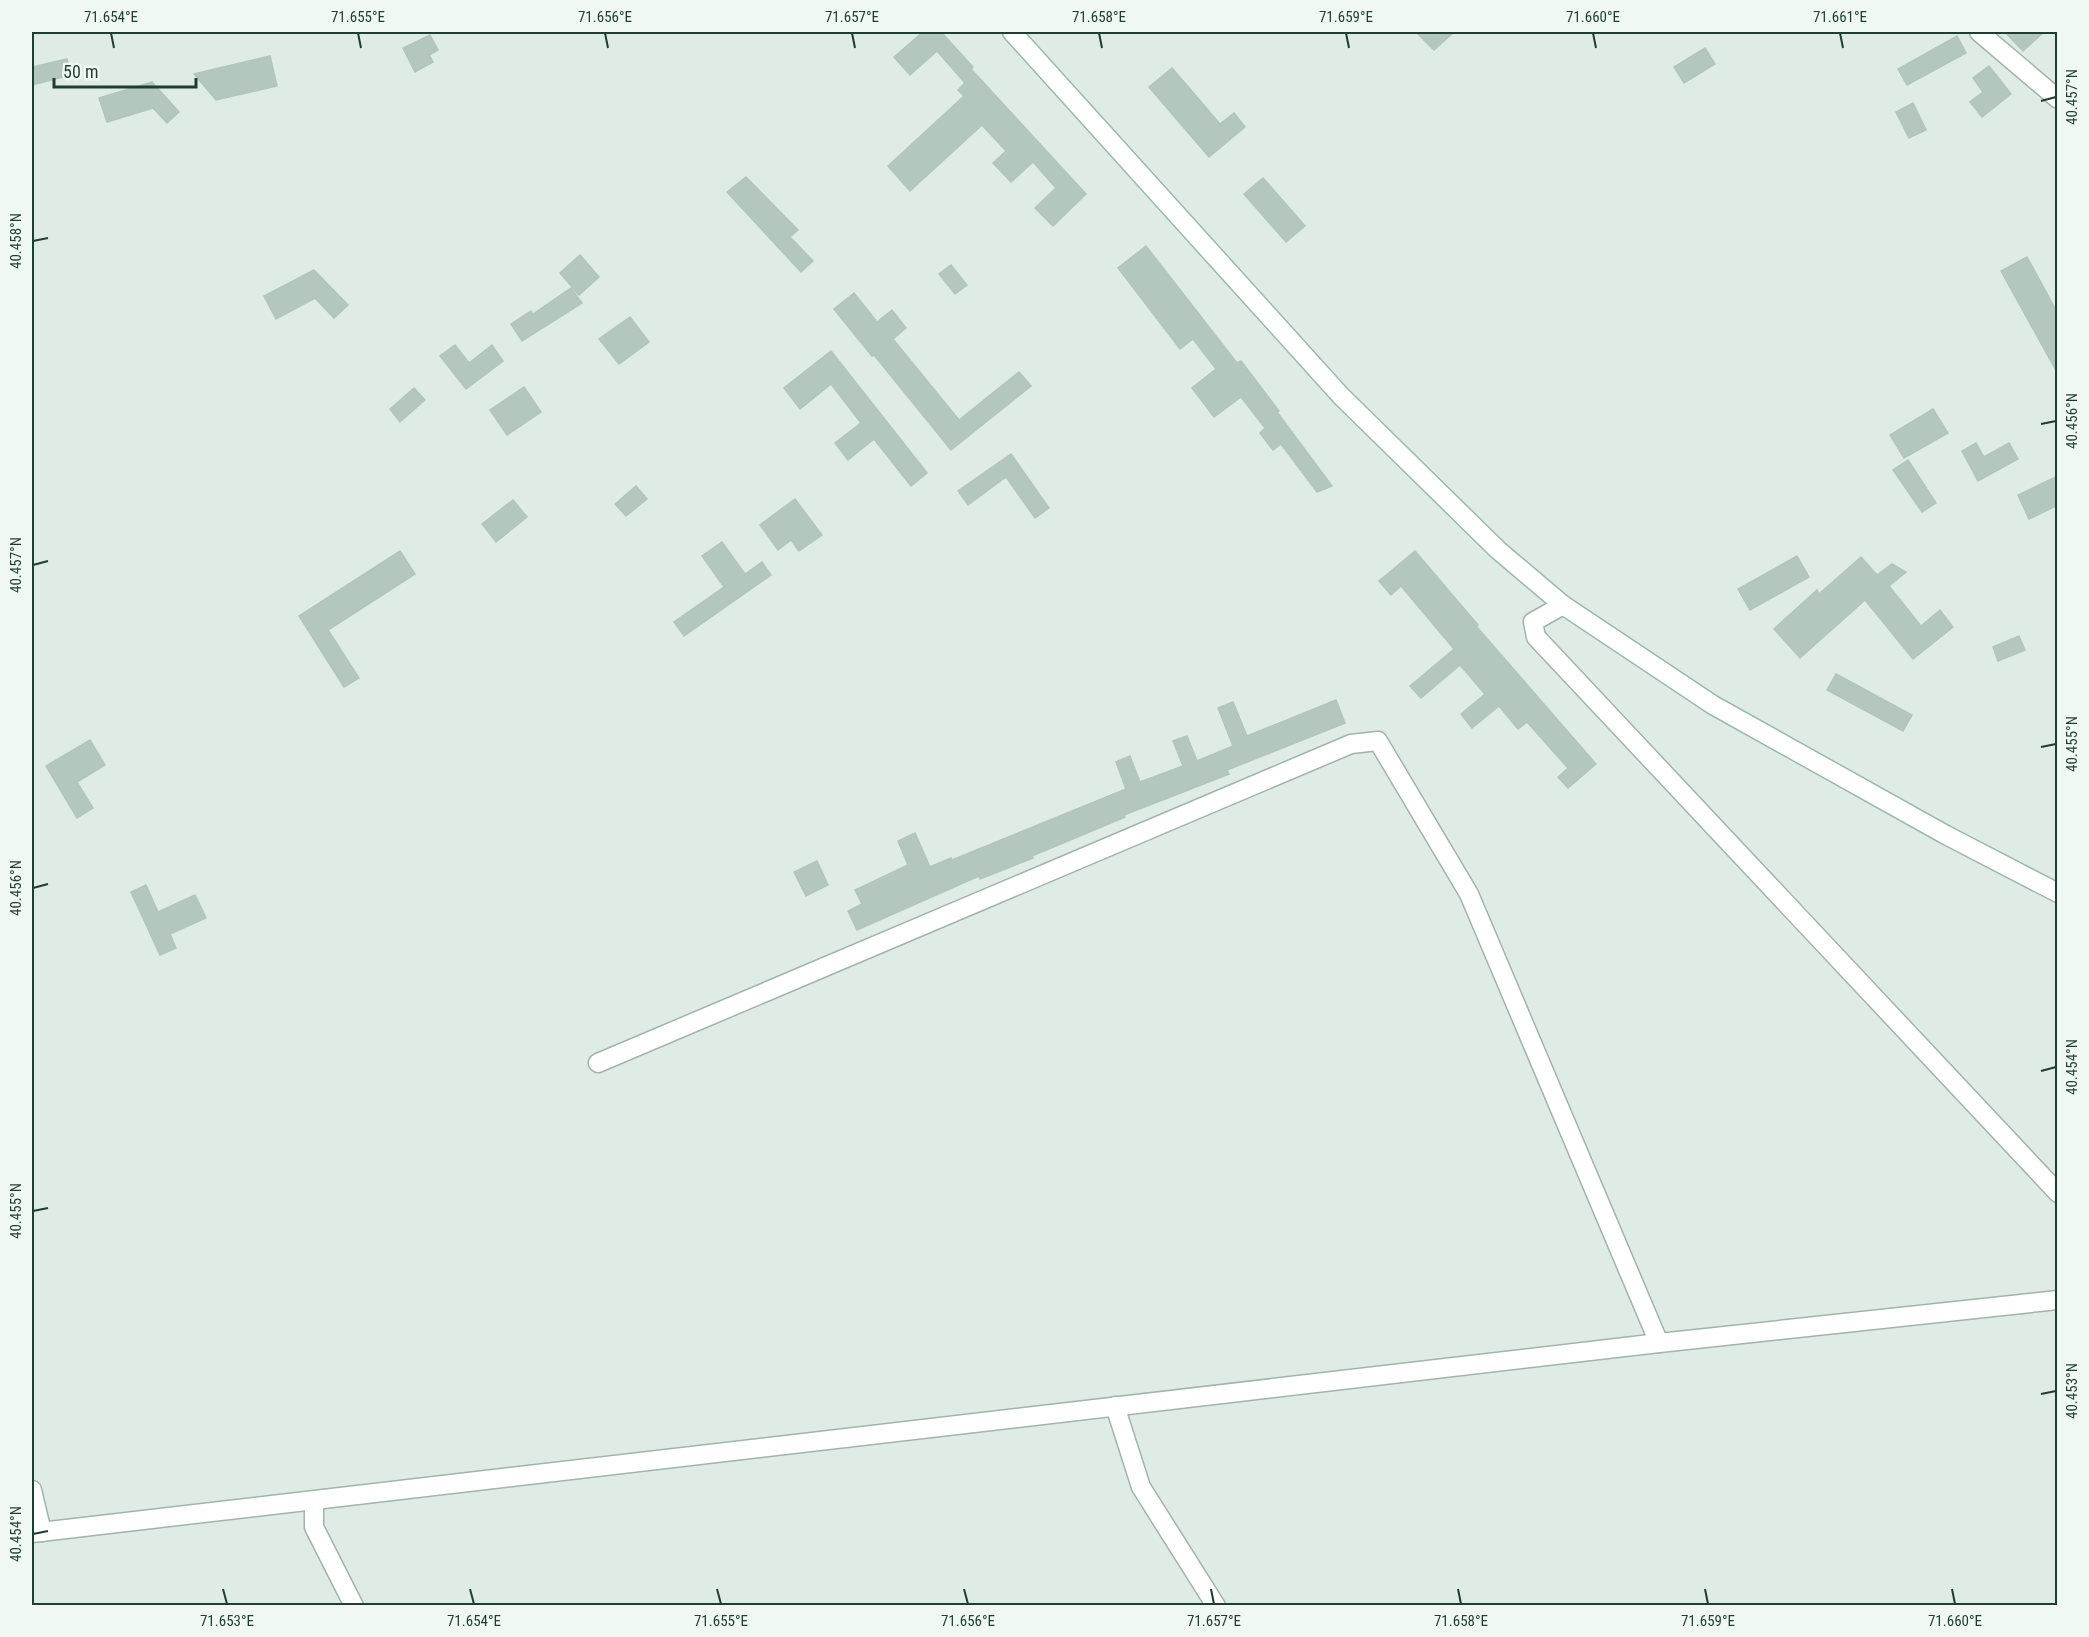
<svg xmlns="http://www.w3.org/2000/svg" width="2089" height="1637" font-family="'Roboto Condensed',sans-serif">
<rect width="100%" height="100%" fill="#dfece5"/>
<!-- building -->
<g fill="#b4c7be" stroke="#b1c6bb" stroke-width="1.5">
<path d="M923 32H941L973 67 971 69 1086 194 1053 226 1035 208 1056 188 1033 162 1011 182 993 163 1006 151 982 125 910 191 888 166 964 96 958 90 965 83 937 51 910 75 894 57Z"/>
<path d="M1416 32H1454L1434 50Z"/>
<path d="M2005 32H2044L2023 51Z"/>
<path d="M430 35 438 50 429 55 433 62 415 72 403 48Z"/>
<path d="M1957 36 1966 53 1907 85 1898 69Z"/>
<path d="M1705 48 1715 64 1684 83 1674 67Z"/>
<path d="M270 56 277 86 216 100 194 74Z"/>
<path d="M67 59 71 75 32 85V67Z"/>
<path d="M1989 66 2011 94 1982 117 1970 102 1983 92 1973 78Z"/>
<path d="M1172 68 1220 124 1234 113 1245 127 1209 157 1149 87Z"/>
<path d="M152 82 179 112 167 123 153 108 107 122 99 98Z"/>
<path d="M1913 103 1926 130 1909 138 1896 112Z"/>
<path d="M746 177 798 230 790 237 813 261 801 272 727 192Z"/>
<path d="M1263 178 1305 226 1286 242 1244 194Z"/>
<path d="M1146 246 1237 363 1241 361 1279 411 1277 412 1332 486 1317 492 1281 444 1273 450 1260 433 1265 428 1241 397 1214 417 1192 388 1216 369 1193 339 1180 349 1118 268Z"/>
<path d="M580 255 599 277 579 295 560 273Z"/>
<path d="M2027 257 2058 314V374L2001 271Z"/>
<path d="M951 265 967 285 955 294 939 274Z"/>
<path d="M314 270 348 305 334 318 315 298 276 319 264 296Z"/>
<path d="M571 288 582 303 522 341 511 324 531 311 533 314Z"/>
<path d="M854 293 877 322 892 310 906 328 893 339 959 420 1019 372 1031 386 951 450 874 355 872 356 834 309Z"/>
<path d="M630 317 649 342 619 364 599 339Z"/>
<path d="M455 345 469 363 492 345 503 361 466 389 440 356Z"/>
<path d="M831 351 927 473 911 486 874 439 848 460 835 443 861 423 831 384 800 409 784 388Z"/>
<path d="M524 387 541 412 507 435 490 410Z"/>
<path d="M414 388 425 400 400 422 390 409Z"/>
<path d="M1933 409 1948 433 1904 458 1890 435Z"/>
<path d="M1976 443 1984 457 2009 443 2018 459 1978 481 1962 451Z"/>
<path d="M1011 454 1049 508 1035 518 1006 477 968 505 958 491Z"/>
<path d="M1908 460 1936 503 1922 512 1893 470Z"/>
<path d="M2058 476V505L2029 519 2018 495Z"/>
<path d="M636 486 647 499 626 516 615 504Z"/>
<path d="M795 499 822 535 799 551 791 540 778 550 760 525Z"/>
<path d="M513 500 527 517 496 542 482 524Z"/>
<path d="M722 542 745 574 762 562 771 575 684 636 674 622 724 587 702 556Z"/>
<path d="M400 551 415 574 328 630 359 678 344 687 299 616Z"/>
<path d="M1415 551 1478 625 1476 626 1596 764 1568 788 1558 777 1568 768 1527 722 1518 729 1499 706 1472 728 1461 714 1485 694 1460 665 1421 698 1410 686 1454 649 1401 586 1391 595 1379 581Z"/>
<path d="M1797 556 1809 577 1750 610 1738 589Z"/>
<path d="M1861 557 1877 575 1892 564 1906 572 1889 586 1921 626 1940 610 1953 627 1913 659 1865 600 1800 658 1774 629 1817 590 1819 594Z"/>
<path d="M2019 636 2025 650 1998 661 1993 647Z"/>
<path d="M1836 674 1912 715 1903 731 1827 690Z"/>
<path d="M1336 700 1345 723 1227 770 1229 774 1124 815 1125 817 1032 856 1033 858 980 879 979 876 857 930 848 911 862 904 855 890 908 865 898 841 915 833 930 867 951 858 952 860 1126 789 1116 762 1130 756 1140 782 1183 766 1173 741 1187 736 1197 761 1233 746 1218 708 1233 702 1247 736Z"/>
<path d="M90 740 105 765 77 782 93 808 77 818 46 766Z"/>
<path d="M817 861 828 885 806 896 794 872Z"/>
<path d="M146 885 158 912 195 895 206 918 170 934 176 948 160 955 131 892Z"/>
</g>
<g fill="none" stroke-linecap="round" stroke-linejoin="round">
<!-- minor casing -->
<g stroke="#a1b4ac" stroke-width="21">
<g id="minor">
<path d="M1979 32 2058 99"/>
<path d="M1563 605 1533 622 1536 637 2058 1193"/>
<path d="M598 1063 1351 744 1378 741 1469 894 1659 1343"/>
<path d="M1115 1406 1141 1487 1216 1606"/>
<path d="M32 1490 42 1532"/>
<path d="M314 1501V1527L354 1606"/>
</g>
</g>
<!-- tertiary casing -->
<g stroke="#a1b4ac" stroke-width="21">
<path id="tertiary" d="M32 1533 1659 1343 2058 1300"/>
</g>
<!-- secondary casing -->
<g stroke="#9cb9ac" stroke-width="21">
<path id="secondary" d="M1012 32 1341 396 1498 550 1563 605 1713 705 1946 835 2058 893"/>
</g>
<!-- minor -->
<use href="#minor" stroke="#fff" stroke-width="18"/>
<!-- tertiary -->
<use href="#tertiary" stroke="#fff" stroke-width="18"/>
<!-- secondary -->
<use href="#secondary" stroke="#fff" stroke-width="18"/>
</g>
<!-- ticks -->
<path fill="none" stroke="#1e3e32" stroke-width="2" d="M111 33 114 48M358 33 361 48M605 33 608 48M852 33 855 48M1099 33 1102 48M1346 33 1349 48M1593 33 1596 48M1840 33 1843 48M2041 101 2056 97M33 241 48 238M2041 424 2056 421M33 565 48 561M2041 747 2056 744M33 888 48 884M2041 1071 2056 1067M33 1211 48 1208M2041 1394 2056 1391M33 1534 48 1531M223 1589 227 1604M470 1589 474 1604M717 1589 721 1604M964 1589 968 1604M1211 1589 1214 1604M1458 1589 1461 1604M1705 1589 1708 1604M1952 1589 1955 1604"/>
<!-- border -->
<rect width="2089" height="1637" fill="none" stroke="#f0f8f3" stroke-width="66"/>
<!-- scale -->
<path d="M54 78v9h142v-9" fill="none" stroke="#1e3e32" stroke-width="3"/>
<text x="63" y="78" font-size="18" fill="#1e3e32" stroke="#f0f8f3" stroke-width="4.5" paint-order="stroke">50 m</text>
<rect x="33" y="33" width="2023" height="1571" fill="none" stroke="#1e3e32" stroke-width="2"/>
<g font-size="15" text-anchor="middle" fill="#1e3e32">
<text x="111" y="22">71.654°E</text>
<text x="358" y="22">71.655°E</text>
<text x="605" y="22">71.656°E</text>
<text x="852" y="22">71.657°E</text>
<text x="1099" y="22">71.658°E</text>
<text x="1346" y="22">71.659°E</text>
<text x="1593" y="22">71.660°E</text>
<text x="1840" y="22">71.661°E</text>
<text transform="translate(2072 97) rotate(-90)" y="5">40.457°N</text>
<text transform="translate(16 241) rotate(-90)" y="5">40.458°N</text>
<text transform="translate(2072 421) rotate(-90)" y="5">40.456°N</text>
<text transform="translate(16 565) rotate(-90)" y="5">40.457°N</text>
<text transform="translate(2072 744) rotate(-90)" y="5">40.455°N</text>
<text transform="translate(16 888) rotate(-90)" y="5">40.456°N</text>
<text transform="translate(2072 1067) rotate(-90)" y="5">40.454°N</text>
<text transform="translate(16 1211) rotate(-90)" y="5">40.455°N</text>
<text transform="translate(2072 1391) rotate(-90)" y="5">40.453°N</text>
<text transform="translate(16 1534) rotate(-90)" y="5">40.454°N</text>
<text x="227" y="1626">71.653°E</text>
<text x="474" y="1626">71.654°E</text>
<text x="721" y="1626">71.655°E</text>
<text x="968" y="1626">71.656°E</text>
<text x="1214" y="1626">71.657°E</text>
<text x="1461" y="1626">71.658°E</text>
<text x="1708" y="1626">71.659°E</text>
<text x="1955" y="1626">71.660°E</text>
</g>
</svg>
